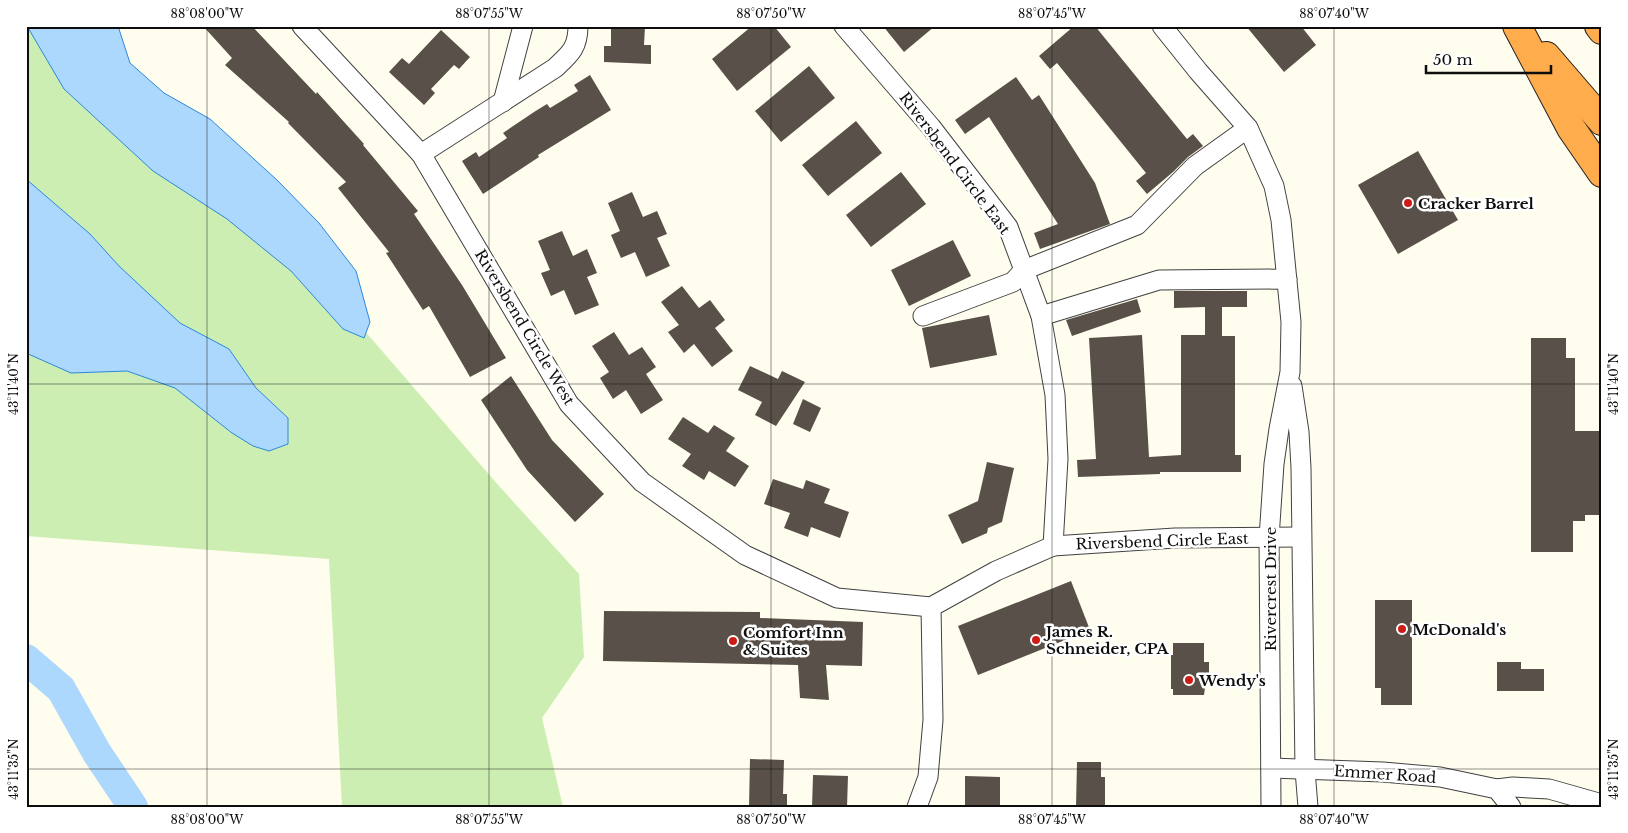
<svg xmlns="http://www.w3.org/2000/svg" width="1628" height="833" font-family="'Libre Baskerville',serif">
<rect width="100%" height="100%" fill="#fffdee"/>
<!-- green -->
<path fill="#cdeeb3" d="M26 26H47L318 277 499 486 579 574 584 657 542 718 563 807H342L329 559 26 536Z"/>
<!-- water -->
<g fill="#add8fd" stroke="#2b88dc">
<path d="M27 26H118L130 63 164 93 210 119 277 180 319 223 356 271 370 322 364 338 343 329 291 271 227 219 153 171 64 89Z"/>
<path d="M26 179 90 234 119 266 180 323 229 349 256 388 288 418V444L269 451 253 446 232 433 175 388 127 371 71 373 26 353Z"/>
</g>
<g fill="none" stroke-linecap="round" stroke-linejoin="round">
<!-- river -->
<path stroke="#add8fd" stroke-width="30" d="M26 659 61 689 97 753 133 807"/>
</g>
<!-- building -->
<g fill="#585049">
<path d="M203 26H252L316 94 317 92 364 144 363 145 418 211 414 214 462 285 506 358 470 377 429 306 423 310 386 253 389 252 338 188 346 182 288 123 289 122 225 65 232 58Z"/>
<path d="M611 26H645L644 45H651V64L604 62V46H611Z"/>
<path d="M752 26H774L791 47 737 91 712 59Z"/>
<path d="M883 26H935L904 52Z"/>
<path d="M1074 26H1095L1187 139 1193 134 1203 146 1188 157 1173 172 1147 194 1136 181 1146 173 1057 63 1050 69 1039 56Z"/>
<path d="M1246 26H1301L1316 45 1284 72Z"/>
<path d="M441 30 470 57 459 69 454 65 431 89 435 93 424 105 389 72 402 58 409 64Z"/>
<path d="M809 66 835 98 781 142 755 111Z"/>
<path d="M590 75 611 110 538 155 539 157 483 194 462 161 476 152 479 157 507 138 503 133 534 112 547 104 550 108 578 91 574 85Z"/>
<path d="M1016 77 1032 100 1039 95 1095 183 1110 224 1040 249 1034 233 1058 224 989 117 965 134 955 120Z"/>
<path d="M856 121 882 153 828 196 802 165Z"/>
<path d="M1418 151 1458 220 1398 254 1358 185Z"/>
<path d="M901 172 926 204 871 247 846 215Z"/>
<path d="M632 192 643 217 657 211 667 234 657 238 670 266 646 277 635 252 621 258 611 235 620 231 608 203Z"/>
<path d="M562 231 573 256 587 249 597 273 587 277 599 305 575 315 564 290 551 296 541 273 550 270 538 241Z"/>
<path d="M953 240 971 276 909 306 891 270Z"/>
<path d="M682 286 699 308 710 300 725 320 715 328 733 351 712 367 694 344 684 353 668 332 679 325 661 302Z"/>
<path d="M1174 291H1247V307H1222V336H1235V455H1241V472H1160V474L1078 477 1077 460 1096 459 1089 338 1142 335 1149 457 1181 455V335H1205V307L1174 308Z"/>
<path d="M1137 299 1141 312 1072 336 1066 320Z"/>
<path d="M989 315 997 355 930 368 922 328Z"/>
<path d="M614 332 629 355 642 347 656 367 646 374 663 400 641 414 626 390 613 399 600 378 609 372 592 346Z"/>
<path d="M1531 338H1566V358H1575V431H1602V515H1585V521H1573V552H1531Z"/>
<path d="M750 366 778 379 782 371 805 382 776 426 755 415 762 402 738 390Z"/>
<path d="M511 376 552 440 604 494 575 522 527 470 481 400Z"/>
<path d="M803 399 821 408 810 432 793 424Z"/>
<path d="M683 417 708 433 714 425 735 438 726 451 749 466 735 487 709 471 704 480 682 466 691 454 668 439Z"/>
<path d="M987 462 1014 468 1002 522 988 528 987 533 962 544 948 515 978 501Z"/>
<path d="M773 479 803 489 806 480 830 489 824 503 849 512 840 538 811 527 808 537 784 528 790 513 764 504Z"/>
<path d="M1071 581 1090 630 978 675 958 626Z"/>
<path d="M1375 600H1412V705H1381V688H1375Z"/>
<path d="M604 611 760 612V618L863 622 862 666 826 665 829 700 800 698 798 665 603 661Z"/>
<path d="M1173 643H1204V662H1209V680H1206L1204 695H1173V689H1171V655H1173Z"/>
<path d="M1497 662H1521V669H1544V691H1497Z"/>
<path d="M750 759 784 760 783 794H787V807H749Z"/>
<path d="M1077 762H1101V777H1105V805H1101V807H1076Z"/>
<path d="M813 775 848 776 847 807H812Z"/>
<path d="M965 776 1000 777V807H965Z"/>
</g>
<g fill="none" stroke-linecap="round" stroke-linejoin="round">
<!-- minor casing -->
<g stroke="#414141" stroke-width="21">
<g id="minor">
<path d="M302 26 421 154 569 404 642 482 745 555 837 598 931 607 996 571 1053 546 1058 459 1055 395 1041 316 1008 227 931 127 844 26"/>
<path d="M1162 26 1198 71 1248 128 1274 186 1281 220 1291 322 1290 372 1279 429 1274 464 1269 538 1271 807"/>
<path d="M503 102 523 26"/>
<path d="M421 154 555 68C570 54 578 48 578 26"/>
<path d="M923 316 1013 282 1024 270 1137 225 1195 166 1248 128"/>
<path d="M1041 316 1159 280 1287 279"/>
<path d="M1292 386 1299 432 1301 468 1305 770 1308 807"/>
<path d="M1053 546 1175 538 1301 537"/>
<path d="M1271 768 1383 772 1440 777 1497 789 1513 787 1549 789 1602 804"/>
<path d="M1497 789 1511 807"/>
<path d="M917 807 928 777 933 720 931 607"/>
</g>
</g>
<!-- motorway casing -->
<g stroke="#1f1f1f" stroke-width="30">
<g id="motorway">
<path d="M1517 26 1571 128 1602 173"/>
<path d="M1599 26 1602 30"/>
<path d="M1546 56 1602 121"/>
</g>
</g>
<!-- minor -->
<use href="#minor" stroke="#fff" stroke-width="19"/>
<!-- motorway -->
<use href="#motorway" stroke="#ffac4c" stroke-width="28"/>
</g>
<!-- ticks -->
<path fill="none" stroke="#0e0e0e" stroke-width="1" stroke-opacity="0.45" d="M207 26V807M489 26V807M771 26V807M1052 26V807M1334 26V807M26 384H1602M26 769H1602"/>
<!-- markers -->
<g fill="#cd1c16" stroke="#fff" stroke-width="2">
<circle cx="1408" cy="203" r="5"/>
<circle cx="1402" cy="629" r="5"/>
<circle cx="1036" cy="640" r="5"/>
<circle cx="733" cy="641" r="5"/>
<circle cx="1189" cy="680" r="5"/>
</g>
<g text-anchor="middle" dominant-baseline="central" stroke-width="5" stroke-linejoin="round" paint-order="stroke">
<!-- street labels -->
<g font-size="15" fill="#0e0e0e" stroke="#fff">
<text transform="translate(955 163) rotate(53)">Riversbend Circle East</text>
<text transform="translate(525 327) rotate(59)">Riversbend Circle West</text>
<text transform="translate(1162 541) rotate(-2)">Riversbend Circle East</text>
<text transform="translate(1270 589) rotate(-90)">Rivercrest Drive</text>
<text transform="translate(1385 774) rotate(4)">Emmer Road</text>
</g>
<!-- poi labels -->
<g font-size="15" font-weight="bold" fill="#0e0e0e" stroke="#fff" text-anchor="start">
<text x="1418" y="203">Cracker Barrel</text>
<text x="1412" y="629">McDonald's</text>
<text x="1046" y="631">James R.<tspan x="1046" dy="17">Schneider, CPA</tspan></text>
<text x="743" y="632">Comfort Inn<tspan x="743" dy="17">&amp; Suites</tspan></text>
<text x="1199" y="680">Wendy's</text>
</g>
</g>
<!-- border -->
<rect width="1628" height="833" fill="none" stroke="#ffffff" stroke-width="55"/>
<!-- scale -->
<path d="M1426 65v8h125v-8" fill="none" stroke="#0e0e0e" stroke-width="2.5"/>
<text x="1433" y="65" font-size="15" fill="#0e0e0e" stroke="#ffffff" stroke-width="4" paint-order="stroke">50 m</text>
<rect x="28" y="28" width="1572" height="778" fill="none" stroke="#0e0e0e" stroke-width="2"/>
<g font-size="12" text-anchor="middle" fill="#0e0e0e">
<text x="207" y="18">88°08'00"W</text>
<text x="489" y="18">88°07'55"W</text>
<text x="771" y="18">88°07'50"W</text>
<text x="1052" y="18">88°07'45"W</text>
<text x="1334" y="18">88°07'40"W</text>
<text transform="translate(14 384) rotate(-90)" y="4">43°11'40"N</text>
<text transform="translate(1614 384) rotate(-90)" y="4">43°11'40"N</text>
<text transform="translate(14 769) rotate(-90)" y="4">43°11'35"N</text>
<text transform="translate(1614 769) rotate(-90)" y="4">43°11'35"N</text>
<text x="207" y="824">88°08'00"W</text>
<text x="489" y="824">88°07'55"W</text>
<text x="771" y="824">88°07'50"W</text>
<text x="1052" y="824">88°07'45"W</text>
<text x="1334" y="824">88°07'40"W</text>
</g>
</svg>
